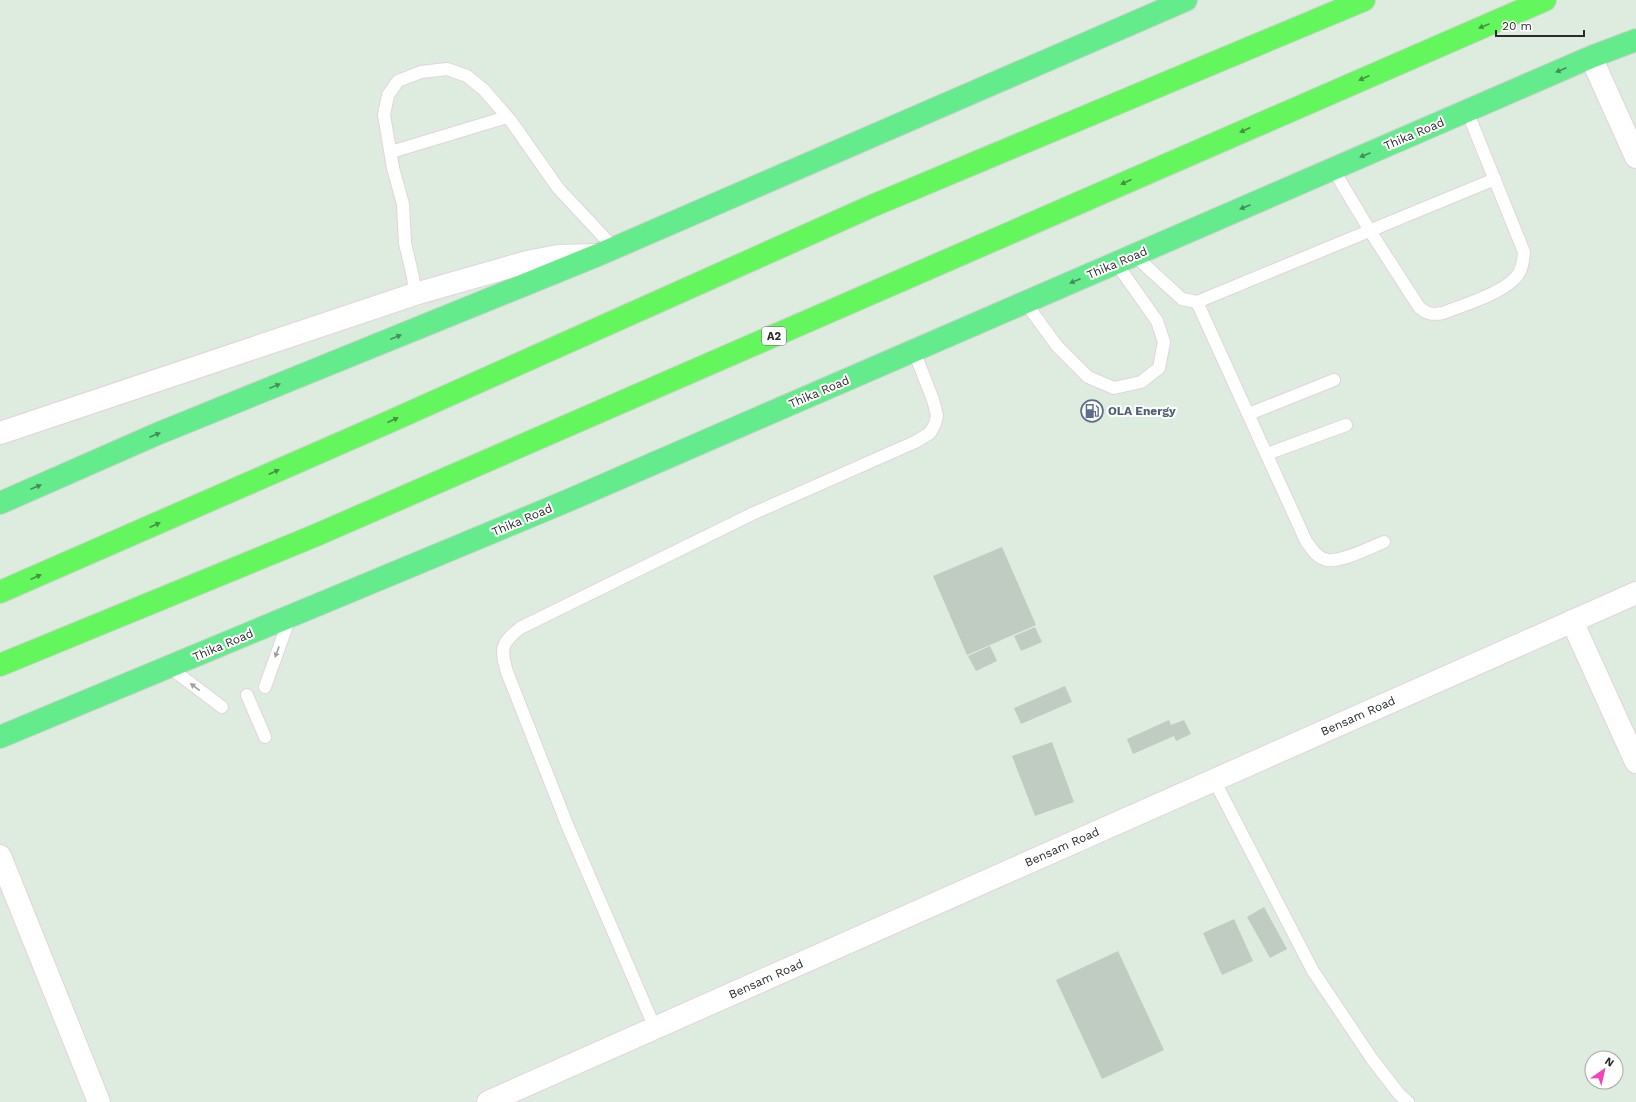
<svg xmlns="http://www.w3.org/2000/svg" width="1636" height="1102" font-family="'Work Sans',sans-serif">
<rect width="100%" height="100%" fill="#ddecdf"/>
<!-- building -->
<g fill="#c0cbc1">
<path d="M1002 547 1036 625 967 655 933 576Z"/>
<path d="M1035 627 1042 642 1021 651 1014 636Z"/>
<path d="M990 646 997 661 976 671 968 656Z"/>
<path d="M1065 686 1072 702 1021 724 1014 708Z"/>
<path d="M1169 720 1171 725 1184 720 1191 734 1176 741 1174 736 1133 754 1127 739Z"/>
<path d="M1052 742 1074 802 1035 816 1012 756Z"/>
<path d="M1264 907 1287 949 1270 958 1247 917Z"/>
<path d="M1234 919 1253 961 1222 975 1203 933Z"/>
<path d="M1118 951 1164 1050 1102 1079 1056 980Z"/>
</g>
<g fill="none" stroke-linecap="round" stroke-linejoin="round">
<!-- lane casing -->
<g stroke="#e3d3dd" stroke-width="14">
<g id="lane">
<path d="M391 152 507 117"/>
<path d="M1333 169 1370 231 1419 307C1427 314 1432 315 1443 313 1463 305 1508 292 1519 273 1523 267 1523 260 1524 252L1467 111"/>
<path d="M1134 255 1182 299 1197 302 1495 179"/>
<path d="M415 294 413 277 405 243 403 204 393 168 384 115 388 95 398 81 421 72 447 69 467 76 484 90 511 121 558 188 614 248"/>
<path d="M1025 302 1057 346 1088 377 1114 388 1141 382 1159 368 1164 342 1157 321 1116 263"/>
<path d="M1197 302 1306 541C1311 548 1317 558 1327 560 1342 562 1369 548 1384 542"/>
<path d="M1249 414 1334 380"/>
<path d="M1267 454 1346 425"/>
<path d="M169 667 222 707"/>
<path d="M265 687 290 617"/>
<path d="M247 695 265 737"/>
<path d="M1214 780 1313 971 1372 1059 1399 1094 1408 1102"/>
<path d="M655 1028 568 827 507 672C500 648 501 644 520 628L752 514 915 442 930 433 935 424 937 415 933 400 914 351"/>
</g>
</g>
<!-- street casing -->
<g stroke="#e3d3dd" stroke-width="24">
<g id="street">
<path d="M1591 57 1636 157"/>
<path d="M1572 621 1636 762"/>
<path d="M0 856 99 1102"/>
<path d="M488 1102 1636 593"/>
</g>
</g>
<!-- secondary casing -->
<g stroke="#e3d3dd" stroke-width="24">
<path id="secondary" d="M0 433 415 294 527 262 558 256 597 255"/>
</g>
<!-- primary casing -->
<g stroke="#d0d0d0" stroke-width="24">
<g id="primary">
<path d="M0 503 157 434 598 255 1186 0"/>
<path d="M0 737 567 501 1591 57 1636 40"/>
</g>
</g>
<!-- highway casing -->
<g stroke="#d0d0d0" stroke-width="24">
<g id="highway">
<path d="M0 592 391 421 872 206 1364 0"/>
<path d="M0 665 314 536 1545 0"/>
</g>
</g>
<!-- lane -->
<use href="#lane" stroke="#fff" stroke-width="12"/>
<!-- street -->
<use href="#street" stroke="#fff" stroke-width="22"/>
<!-- secondary -->
<use href="#secondary" stroke="#fff" stroke-width="22"/>
<!-- primary -->
<use href="#primary" stroke="#64eb8b" stroke-width="22"/>
<!-- highway -->
<use href="#highway" stroke="#64f75d" stroke-width="22"/>
</g>
<!-- one-way arrows -->
<defs><path id="oneway-solid" d="M-6-.8H1V-3.2L6.5 0L1 3.2V.8H-6Z"/></defs>
<g fill="#489144">
<use href="#oneway-solid" transform="translate(1484 26) rotate(157)"/>
<use href="#oneway-solid" transform="translate(1364 78) rotate(156)"/>
<use href="#oneway-solid" transform="translate(1245 130) rotate(156)"/>
<use href="#oneway-solid" transform="translate(1126 182) rotate(156)"/>
<use href="#oneway-solid" transform="translate(393 420) rotate(-24)"/>
<use href="#oneway-solid" transform="translate(274 472) rotate(-24)"/>
<use href="#oneway-solid" transform="translate(155 525) rotate(-24)"/>
<use href="#oneway-solid" transform="translate(36 577) rotate(-24)"/>
</g>
<g fill="#488b5b">
<use href="#oneway-solid" transform="translate(1561 70) rotate(157)"/>
<use href="#oneway-solid" transform="translate(1365 155) rotate(157)"/>
<use href="#oneway-solid" transform="translate(1245 207) rotate(157)"/>
<use href="#oneway-solid" transform="translate(1075 281) rotate(157)"/>
<use href="#oneway-solid" transform="translate(396 337) rotate(-22)"/>
<use href="#oneway-solid" transform="translate(275 386) rotate(-22)"/>
<use href="#oneway-solid" transform="translate(155 435) rotate(-23)"/>
<use href="#oneway-solid" transform="translate(36 487) rotate(-23)"/>
</g>
<g fill="#a0a0a0">
<use href="#oneway-solid" transform="translate(277 652) rotate(110)"/>
<use href="#oneway-solid" transform="translate(195 687) rotate(-143)"/>
</g>
<!-- icons -->
<defs>
<g id="fuel-ring" transform="scale(1.15)"><circle r="9.5" fill="#fff" stroke="#5c6f8a" stroke-width="1.5"/><path d="M-5.5-6h7V0h2V4h1.3V-2.5L3-4.5l.8-.8L6-3V5H2.5V1h-1V6h-7ZM-4.2-4.7v3.2H.2V-4.7Z" fill="#5c6f8a"/></g>
</defs>
<g fill-rule="evenodd">
<use href="#fuel-ring" x="1092" y="411"/>
</g>
<g text-anchor="middle" dominant-baseline="central" stroke-width="4" stroke-linejoin="round" paint-order="stroke">
<!-- shield labels -->
<rect fill="#fff" stroke="#6b6b6b" stroke-width="1" x="762" y="327" width="24" height="18" rx="3"/>
<g font-size="11" font-weight="bold" fill="#2b2b2b">
<text x="774" y="336">A2</text>
</g>
<!-- street labels -->
<g font-size="12" fill="#2b2b2b" stroke="#fff">
<text transform="translate(1414 134) rotate(-23)">Thika Road</text>
<text transform="translate(1117 263) rotate(-23)">Thika Road</text>
<text transform="translate(819 392) rotate(-23)">Thika Road</text>
<text transform="translate(522 520) rotate(-23)">Thika Road</text>
<text transform="translate(223 645) rotate(-23)">Thika Road</text>
<text transform="translate(1358 716) rotate(-24)">Bensam Road</text>
<text transform="translate(1062 847) rotate(-24)">Bensam Road</text>
<text transform="translate(766 979) rotate(-24)">Bensam Road</text>
</g>
<!-- service labels -->
<g font-size="12" font-weight="bold" fill="#4e5e75" stroke="#fff" text-anchor="start">
<text x="1108" y="411">OLA Energy</text>
</g>
</g>
<!-- north arrow -->
<g transform="translate(1604 1070) rotate(34)"><circle r="19" fill="#ffffff" stroke="#aaaaaa"/>
<path d="M0-3L7 15L0 10L-7 15Z" fill="#f244b7"/>
<text y="-6" font-size="11" font-weight="bold" text-anchor="middle" fill="#2b2b2b">N</text>
</g>
<!-- scale -->
<path d="M1496 30v6h88v-6" fill="none" stroke="#2b2b2b" stroke-width="2"/>
<text x="1502" y="30" font-size="12" fill="#2b2b2b" stroke="#ffffff" stroke-width="3" paint-order="stroke">20 m</text>
</svg>
